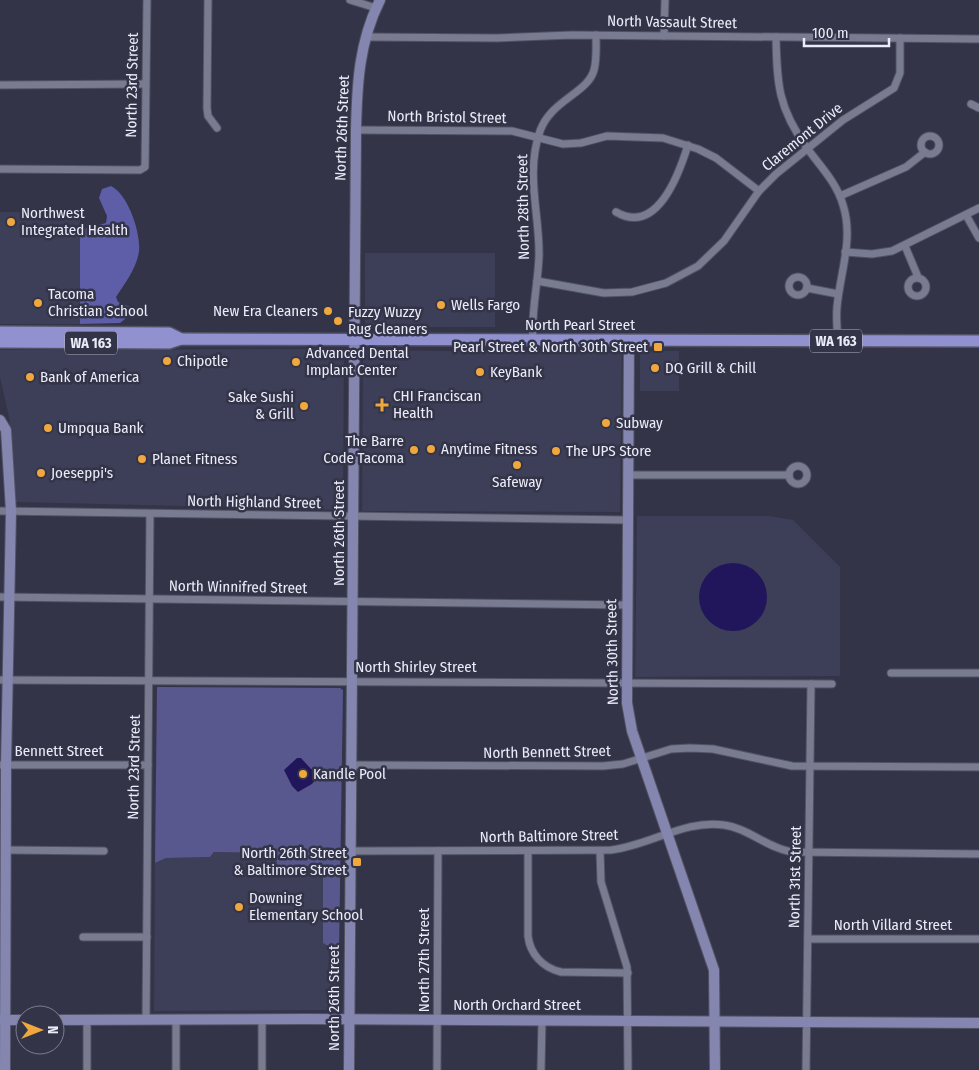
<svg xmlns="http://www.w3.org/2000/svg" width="979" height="1070" font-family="'Fira Sans Condensed',sans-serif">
<rect width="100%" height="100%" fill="#333448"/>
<!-- built -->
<g fill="#3d3e57">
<rect x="0" y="212" width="80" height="112"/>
<rect x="365" y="253" width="130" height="74"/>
<path d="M344 349 343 510 16 502 9 417 0 377V350Z"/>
<path d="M363 350 533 352 622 350 620 512 362 511Z"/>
<rect x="640" y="351" width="39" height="40"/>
<path d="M637 516H769L793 520 840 567V676L635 677Z"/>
<path d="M214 852 277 853V867L309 866 323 871V943L339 953 340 1010 154 1011 155 863 166 858 210 857Z"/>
</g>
<!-- green -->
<path fill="#58588f" d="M157 687 340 688 343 690 339 953 323 943V871L309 866 277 867 276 853 214 852 210 857 166 858 155 863Z"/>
<!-- forest -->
<path fill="#5e5da8" d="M111 186C128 194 141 233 139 251 137 268 125 283 116 297L118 302 130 307 131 314 120 323 80 324V230L106 223 107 216 99 198 102 189Z"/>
<!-- water -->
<g fill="#21165b">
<circle cx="733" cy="597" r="34"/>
<path d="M297 758H301L311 769 322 771 312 784 298 792 292 786 284 770Z"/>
</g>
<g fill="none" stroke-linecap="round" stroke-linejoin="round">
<!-- street casing -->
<g stroke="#515263" stroke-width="9">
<g id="street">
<path d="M208 0 207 108 208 116 217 128"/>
<path d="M350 0 376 8"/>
<path d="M664 36 665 0"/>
<path d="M365 37 497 38 572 35 979 39"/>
<path d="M776 37C777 84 778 108 807 148 820 166 837 183 843 205 854 239 840 273 837 307 836 318 837 329 838 341"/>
<path d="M0 85 145 84"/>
<path d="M971 104 979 108"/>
<path d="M356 130 512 131 563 144 581 143 607 136 663 138 698 149 716 158 759 191"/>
<circle cx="930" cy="145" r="9"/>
<path d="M0 169 140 170 145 167 147 0"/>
<path d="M840 196 906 167 925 152"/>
<path d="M616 212C657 236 679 174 688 145"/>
<path d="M966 215 979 238"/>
<path d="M905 246 918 277"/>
<path d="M845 252 872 254 892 251 979 208"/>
<circle cx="798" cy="286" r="9"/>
<circle cx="917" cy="287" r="9"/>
<path d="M537 281 604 293 632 292 666 283 698 266 724 241 759 191 776 174 843 120 894 88 900 73V38"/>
<path d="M807 288 838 294"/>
<path d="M533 340C531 311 538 285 539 256 540 215 525 174 540 131 551 100 588 93 594 70 597 59 596 46 596 35"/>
<circle cx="798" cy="475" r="9"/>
<path d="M629 475H789"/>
<path d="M0 511 627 520"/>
<path d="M0 597 626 605"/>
<path d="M891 673H979"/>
<path d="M0 680 832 684"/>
<path d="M0 765H148"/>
<path d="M350 765 603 766 623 764 671 749 690 748 713 749 792 766 979 767"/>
<path d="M6 850 104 851"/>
<path d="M350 851 611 850C649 846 685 819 724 825 748 828 767 848 792 852L979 854"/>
<path d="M528 851V936C530 954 543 968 561 972L628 973"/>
<path d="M600 851 601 882 627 967 628 1070"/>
<path d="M83 937H147"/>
<path d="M808 939H979"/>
<path d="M146 1020 150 514"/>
<path d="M87 1070V1020"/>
<path d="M176 1070V1020"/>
<path d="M262 1070V1019"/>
<path d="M437 1070 438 851"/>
<path d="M541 1070 542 1020"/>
<path d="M806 1070 811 684"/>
</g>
</g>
<!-- secondary casing -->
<g stroke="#515263" stroke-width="12">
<g id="secondary">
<path d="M629 340 627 703 632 731 714 970 715 1070"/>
<path d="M0 420 6 430 11 511 6 765 5 1070"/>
<path d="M0 1020H25"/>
<path d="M55 1020 306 1019 979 1023"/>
<path d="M349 1070 356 130C357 84 359 42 380 0"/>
</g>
</g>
<!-- primary casing -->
<g stroke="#515263" stroke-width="14">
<g id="primary">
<path d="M0 332 169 333 181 339"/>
<path d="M0 342 169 343 181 339 979 341"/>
</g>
</g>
<!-- street -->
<use href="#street" stroke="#797b91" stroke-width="7"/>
<!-- secondary -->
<use href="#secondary" stroke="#8486af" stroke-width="10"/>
<!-- primary -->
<use href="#primary" stroke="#9091ce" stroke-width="11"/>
</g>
<!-- markers -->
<g fill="#efa73e" stroke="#333448" stroke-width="2">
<circle cx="11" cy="222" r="5"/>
<circle cx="38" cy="303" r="5"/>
<circle cx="441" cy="305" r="5"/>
<circle cx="328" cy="311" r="5"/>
<circle cx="338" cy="321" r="5"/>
<rect x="653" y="342" width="10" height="10" rx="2.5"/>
<circle cx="167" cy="361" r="5"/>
<circle cx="296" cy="362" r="5"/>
<circle cx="655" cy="368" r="5"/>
<circle cx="480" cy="372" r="5"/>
<circle cx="30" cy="377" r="5"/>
<path d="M379.5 397.5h5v5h5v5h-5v5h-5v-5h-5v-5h5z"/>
<circle cx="304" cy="406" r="5"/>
<circle cx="606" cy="423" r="5"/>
<circle cx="48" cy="428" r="5"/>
<circle cx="431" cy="449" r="5"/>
<circle cx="414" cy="450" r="5"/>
<circle cx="556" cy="451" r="5"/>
<circle cx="142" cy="459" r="5"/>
<circle cx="517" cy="465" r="5"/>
<circle cx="41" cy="473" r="5"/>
<circle cx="303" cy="774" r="5"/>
<rect x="352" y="857" width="10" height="10" rx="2.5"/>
<circle cx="239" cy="907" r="5"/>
</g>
<g text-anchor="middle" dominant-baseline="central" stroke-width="5" stroke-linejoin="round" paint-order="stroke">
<!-- shield labels -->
<g fill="#333448" stroke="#b4b5c4" stroke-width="1">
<rect x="810" y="329.5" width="52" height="23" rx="4"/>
<rect x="65" y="331.5" width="52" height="23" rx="4"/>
</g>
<g font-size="14" font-weight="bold" fill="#ebecf9">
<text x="836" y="341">WA 163</text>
<text x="91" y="343">WA 163</text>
</g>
<!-- street labels -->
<g font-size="15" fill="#ebecf9" stroke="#333448">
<text transform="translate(672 22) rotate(1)">North Vassault Street</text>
<text transform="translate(132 85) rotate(-89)">North 23rd Street</text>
<text transform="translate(447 117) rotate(1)">North Bristol Street</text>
<text transform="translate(342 128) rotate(-88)">North 26th Street</text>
<text transform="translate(802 137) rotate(-39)">Claremont Drive</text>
<text transform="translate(523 207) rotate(-91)">North 28th Street</text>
<text x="580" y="325">North Pearl Street</text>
<text transform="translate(254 502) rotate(1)">North Highland Street</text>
<text transform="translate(339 533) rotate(-90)">North 26th Street</text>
<text transform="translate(238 587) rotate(1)">North Winnifred Street</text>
<text transform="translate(612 652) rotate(-91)">North 30th Street</text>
<text x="416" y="667">North Shirley Street</text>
<text x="59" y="751">Bennett Street</text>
<text transform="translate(547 752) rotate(-1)">North Bennett Street</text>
<text transform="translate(134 767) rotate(-89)">North 23rd Street</text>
<text transform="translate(549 836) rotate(-1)">North Baltimore Street</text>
<text transform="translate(795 877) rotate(-89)">North 31st Street</text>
<text x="893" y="925">North Villard Street</text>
<text transform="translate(424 960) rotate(-90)">North 27th Street</text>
<text transform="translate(334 998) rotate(-90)">North 26th Street</text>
<text x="517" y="1005">North Orchard Street</text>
</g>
<!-- poi labels -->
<g font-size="15" fill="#ebecf9" stroke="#333448" text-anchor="start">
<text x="21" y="213">Northwest<tspan x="21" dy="17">Integrated Health</tspan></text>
<text x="48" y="294">Tacoma<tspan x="48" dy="17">Christian School</tspan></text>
<text x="451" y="305">Wells Fargo</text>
<text x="318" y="311" text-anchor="end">New Era Cleaners</text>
<text x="348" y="312">Fuzzy Wuzzy<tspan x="348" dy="17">Rug Cleaners</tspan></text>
<text x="648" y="347" text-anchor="end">Pearl Street &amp; North 30th Street</text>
<text x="306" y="353">Advanced Dental<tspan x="306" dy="17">Implant Center</tspan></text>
<text x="177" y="361">Chipotle</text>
<text x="665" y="368">DQ Grill &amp; Chill</text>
<text x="490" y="372">KeyBank</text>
<text x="40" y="377">Bank of America</text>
<text x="393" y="396">CHI Franciscan<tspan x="393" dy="17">Health</tspan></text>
<text x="294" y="397" text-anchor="end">Sake Sushi<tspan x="294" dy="17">&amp; Grill</tspan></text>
<text x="616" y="423">Subway</text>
<text x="58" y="428">Umpqua Bank</text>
<text x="404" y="441" text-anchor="end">The Barre<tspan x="404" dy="17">Code Tacoma</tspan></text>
<text x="441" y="449">Anytime Fitness</text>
<text x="566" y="451">The UPS Store</text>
<text x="152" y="459">Planet Fitness</text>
<text x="51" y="473">Joeseppi's</text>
<text x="517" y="482" text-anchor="middle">Safeway</text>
<text x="313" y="774">Kandle Pool</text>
<text x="347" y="853" text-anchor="end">North 26th Street<tspan x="347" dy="17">&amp; Baltimore Street</tspan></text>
<text x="249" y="898">Downing<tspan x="249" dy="17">Elementary School</tspan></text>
</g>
</g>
<!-- north arrow -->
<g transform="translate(40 1030) rotate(90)"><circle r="24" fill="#333448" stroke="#7d7e8f"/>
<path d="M0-4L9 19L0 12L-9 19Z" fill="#efa73e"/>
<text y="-8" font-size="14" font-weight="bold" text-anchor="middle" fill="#ebecf9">N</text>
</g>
<!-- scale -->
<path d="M804 38v8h85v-8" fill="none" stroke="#ebecf9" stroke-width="2.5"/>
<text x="812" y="38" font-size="15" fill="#ebecf9" stroke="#333448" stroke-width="4" paint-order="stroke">100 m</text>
</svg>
